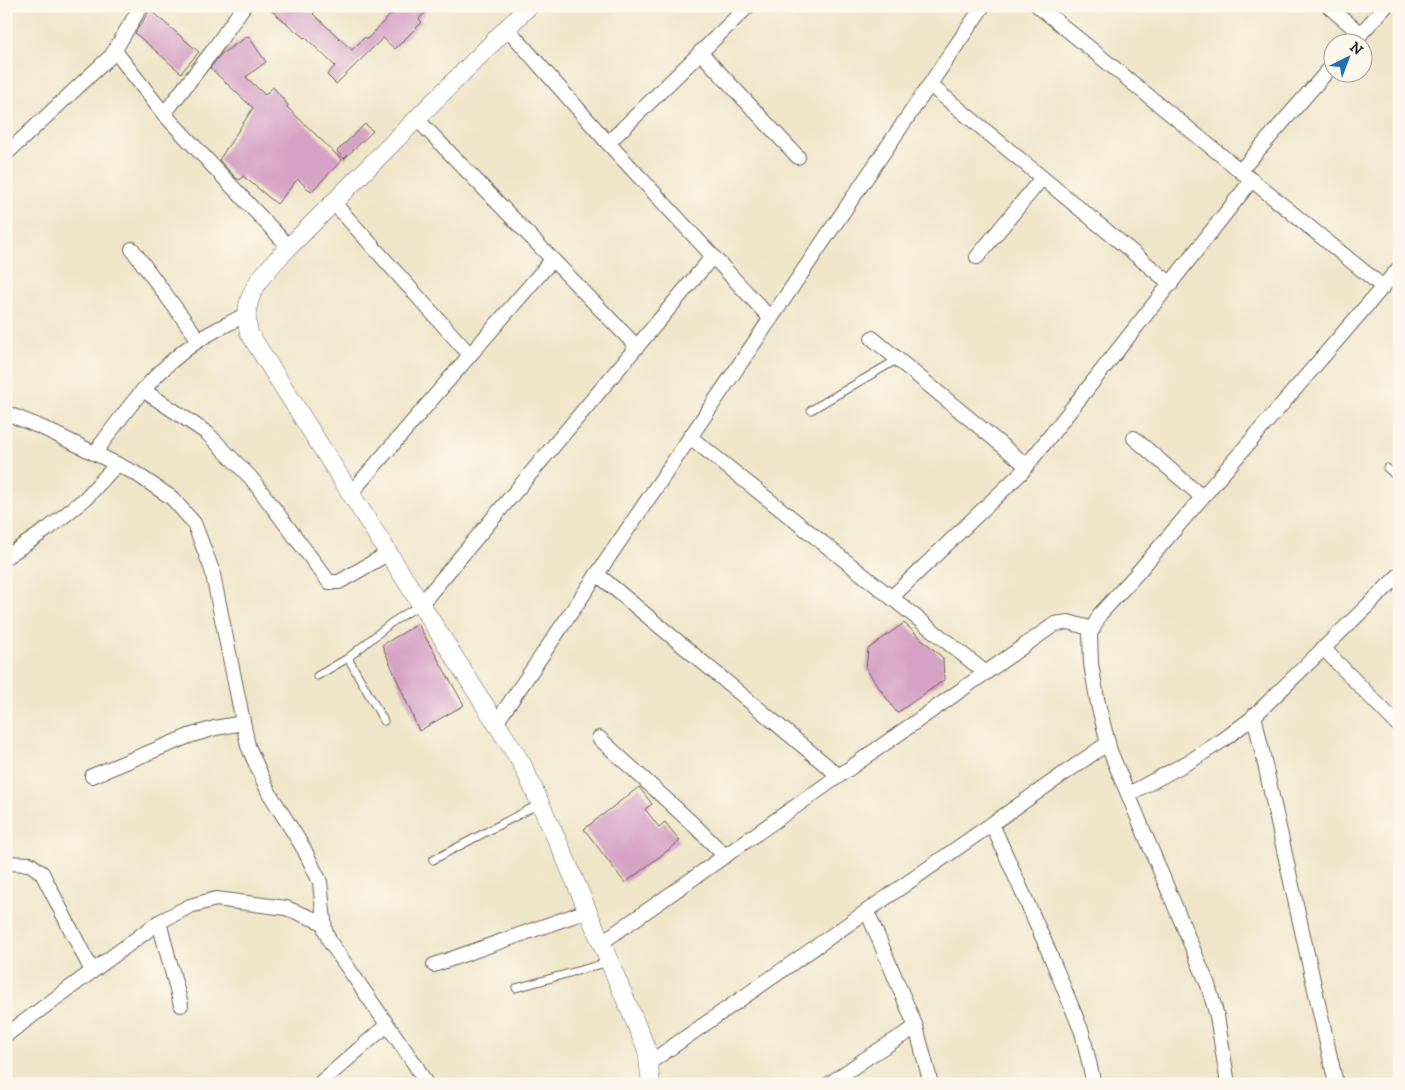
<svg xmlns="http://www.w3.org/2000/svg" width="1405" height="1090" font-family="'IM FELL DW Pica',serif">
<rect width="100%" height="100%" fill="#fbf7ec"/>
<filter id="ink" filterUnits="userSpaceOnUse"><feTurbulence type="fractalNoise" baseFrequency=".02" numOctaves="2"/><feDisplacementMap in="SourceGraphic" scale="10" xChannelSelector="R" yChannelSelector="G"/><feConvolveMatrix kernelMatrix="1 2 1 2 8 2 1 2 1" color-interpolation-filters="sRGB"/></filter>
<filter id="wash" filterUnits="userSpaceOnUse"><feTurbulence type="fractalNoise" baseFrequency=".0096" numOctaves="4" result="noise"/><feDisplacementMap in="SourceGraphic" scale="20" xChannelSelector="R" yChannelSelector="G"/><feGaussianBlur stdDeviation="1.12" result="paint"/><feColorMatrix in="noise" values="0 0 0 0 0 0 0 0 0 0 0 0 0 0 0 0 0 1.4 0 .05"/><feComposite in="paint" operator="in"/></filter>
<g filter="url(#wash)">
<rect width="100%" height="100%" fill="#efe5c8"/>
<g id="blocks">
<!-- building -->
<g fill="#d5a2c5">
<path d="M266 6H321L313 14 352 50 365 37 367 39 399 6H431L419 19 422 22 395 49 383 38 336 84 327 75 335 66 305 37 304 38Z"/>
<path d="M150 10 199 52 181 73 135 33Z"/>
<path d="M248 36 266 62 246 77 265 95 273 87 288 105 287 107 342 160 311 192 298 179 277 204 243 176 240 180 236 178 219 160 253 108 210 68 221 54Z"/>
<path d="M365 124 373 131 344 159 337 151Z"/>
<path d="M904 623 943 658 944 680 897 713 866 669 868 649Z"/>
<path d="M418 624 464 705 419 731 382 645Z"/>
<path d="M639 787 652 804 645 809 659 827 665 822 680 841 625 883 584 829Z"/>
</g>
</g>
</g>
<g filter="url(#ink)">
<use href="#blocks" fill-opacity="0" stroke="#666258" stroke-width="1"/>
<g fill="none" stroke-linecap="round" stroke-linejoin="round">
<!-- service casing -->
<g stroke="#666258" stroke-width="9">
<g id="service">
<path d="M811 410 898 359"/>
<path d="M1387 468 1399 479"/>
<path d="M348 658 384 721"/>
<path d="M317 676 348 658 391 623 421 604"/>
<path d="M433 860 539 804"/>
<path d="M516 988 609 962"/>
</g>
</g>
<!-- minor casing -->
<g stroke="#666258" stroke-width="16">
<g id="minor">
<path d="M1038 6 1383 287"/>
<path d="M1328 6 1361 34"/>
<path d="M507 28 608 143 771 319"/>
<path d="M1353 42 1386 6"/>
<path d="M115 51 164 114 289 247"/>
<path d="M700 52 798 157"/>
<path d="M930 85 1171 284"/>
<path d="M164 114 211 53 244 6"/>
<path d="M416 118 637 347"/>
<path d="M608 143 748 6"/>
<path d="M6 154 112 55 141 6"/>
<path d="M1240 171 1332 66"/>
<path d="M333 202 470 355"/>
<path d="M132 249 199 340"/>
<path d="M977 257 1042 178"/>
<path d="M872 338 1027 466"/>
<path d="M143 390 207 433 251 478 329 582H339L389 553"/>
<path d="M6 413 43 428 135 473 172 498 194 523 212 570 248 746 268 791 304 849 320 882 325 930 330 942 416 1066 426 1084"/>
<path d="M690 437 986 673"/>
<path d="M1134 438 1202 497"/>
<path d="M95 453C125 411 155 369 199 340 214 330 231 323 246 314"/>
<path d="M351 493 552 260"/>
<path d="M6 557 49 528 86 498 117 464"/>
<path d="M597 574 839 776"/>
<path d="M892 597 1021 473 1251 181"/>
<path d="M421 604 713 256"/>
<path d="M1323 648 1399 726"/>
<path d="M1254 715 1336 1084"/>
<path d="M496 723 983 6"/>
<path d="M599 738 695 826 725 856"/>
<path d="M92 776 189 736 215 728 243 723"/>
<path d="M1129 794 1192 760 1223 740 1251 719 1399 575"/>
<path d="M992 824 1046 945 1082 1032 1094 1084"/>
<path d="M6 863 30 864 42 873 92 971"/>
<path d="M867 911 916 1027 931 1084"/>
<path d="M159 922 181 1005"/>
<path d="M601 943 1055 624 1068 622 1093 629"/>
<path d="M434 965 587 911"/>
<path d="M6 1035 159 922 190 906 216 899 247 903 286 908 324 923"/>
<path d="M649 1063 1108 743"/>
<path d="M319 1084 387 1025"/>
<path d="M829 1084 871 1055 916 1027"/>
<path d="M1228 1084 1217 1016 1208 985 1110 751 1098 704 1091 664 1090 634 1100 614 1133 578 1399 268"/>
</g>
</g>
<!-- tertiary casing -->
<g stroke="#666258" stroke-width="19">
<path id="tertiary" d="M529 6 289 247C271 266 249 285 247 313 246 320 248 327 249 333L522 764 563 853 647 1050 651 1084"/>
</g>
<!-- service -->
<use href="#service" stroke="#fff" stroke-width="7"/>
<!-- minor -->
<use href="#minor" stroke="#fff" stroke-width="14"/>
<!-- tertiary -->
<use href="#tertiary" stroke="#fff" stroke-width="18"/>
</g>
</g>
<!-- margin -->
<rect width="1405" height="1090" fill="none" stroke="#fbf7ec" stroke-width="25"/>
<!-- north arrow -->
<g transform="translate(1348 58) rotate(42)"><circle r="24" fill="#fbf7ec" stroke="#a29f99"/>
<path d="M0-4L9 19L0 12L-9 19Z" fill="#1f6fb2"/>
<text y="-8" font-size="14" font-weight="bold" text-anchor="middle" fill="#1c1c1c">N</text>
</g>
</svg>
